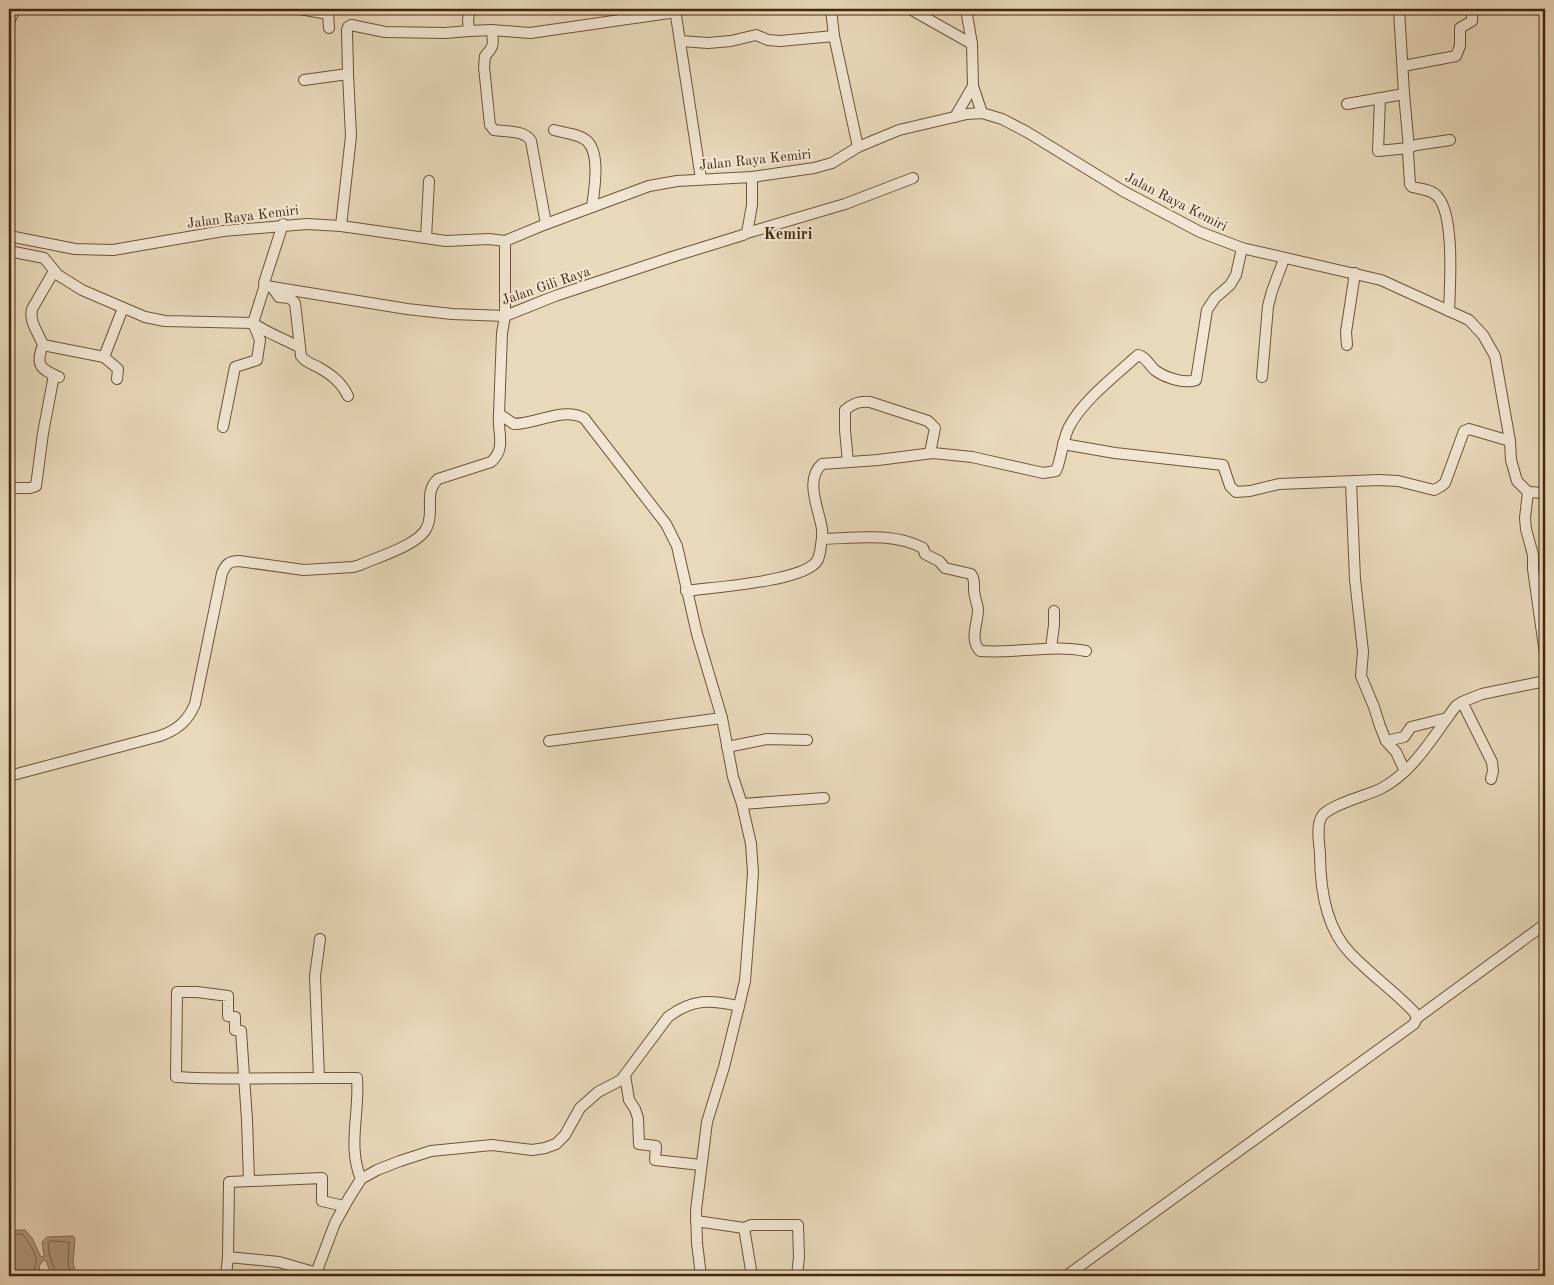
<svg xmlns="http://www.w3.org/2000/svg" width="1554" height="1285" font-family="'Old Standard TT',serif">
<rect width="100%" height="100%" fill="#e9d9bb"/>
<filter id="stains"><feTurbulence type="fractalNoise" baseFrequency=".004" numOctaves="4"/><feColorMatrix values="0 0 0 0 .2 0 0 0 0 .09 0 0 0 0 .02 0 0 0 .5 -.17"/></filter>
<radialGradient id="worn" r=".72"><stop offset=".6" stop-color="#630" stop-opacity="0"/><stop offset="1" stop-color="#630" stop-opacity=".3"/></radialGradient>
<!-- water -->
<path fill="#b19c80" stroke="#856d52" d="M9 1198 14 1205 12 1228 15 1230H25L32 1238 41 1257 44 1256 42 1242 47 1237 73 1236 75 1238 73 1264 77 1276H52L46 1261 44 1260 39 1266 41 1276H9Z"/>
<g fill="none" stroke-linecap="round" stroke-linejoin="round">
<!-- shore -->
<g stroke="#7a6246" stroke-width="1">
<path d="M9 1231 13 1234H22C27 1239 36 1253 36 1260 37 1266 32 1268 35 1276"/>
<path d="M57 1276 50 1257 48 1244 50 1241 69 1242 68 1264 72 1276"/>
</g>
<!-- minor casing -->
<g stroke="#6d5438" stroke-width="12">
<g id="minor">
<path d="M300 9 328 14 329 28"/>
<path d="M470 9 468 20 469 31 492 30 530 33 676 12"/>
<path d="M675 9 701 179"/>
<path d="M831 9 834 36 858 147"/>
<path d="M910 9 972 44"/>
<path d="M966 9 972 44 973 86 982 113"/>
<path d="M9 22 15 9"/>
<path d="M492 30C493 45 495 45 485 56L484 67 490 125 494 130C506 132 525 130 531 141L546 224"/>
<path d="M681 41 708 43 731 41 756 35 768 40 780 41 834 36"/>
<path d="M1403 66 1456 56 1460 46V28L1472 21V9"/>
<path d="M348 73 347 30 348 27 351 25 385 32 445 33 469 31"/>
<path d="M304 80 348 74 351 136 341 226"/>
<path d="M1380 98 1378 151 1409 148 1404 94 1399 9"/>
<path d="M1347 104 1404 94"/>
<path d="M955 117 973 86"/>
<path d="M554 130C564 133 580 134 587 141 601 154 594 191 592 207"/>
<path d="M283 224 264 283 266 286 407 309 452 314 505 316 555 296 675 256 743 235 747 233 752 205V177"/>
<path d="M747 233 845 204 913 178"/>
<path d="M9 236 75 249 113 250 223 231 307 224 341 226 446 241 489 239 505 241 546 224 649 186 677 181 752 177 814 168 832 163 858 147 899 130 967 114 982 113 1002 119 1027 132 1123 191 1200 232 1242 248 1381 280 1469 320 1483 335 1495 356 1510 441 1511 460 1517 481 1528 492 1545 493"/>
<path d="M426 238 429 181"/>
<path d="M9 251 44 258 58 275 82 290 145 317 165 321 253 323C267 333 284 339 299 347"/>
<path d="M54 271 32 309C29 322 38 332 43 345 35 365 40 369 59 377"/>
<path d="M272 287 279 297 290 298 295 303 301 356C305 362 312 364 318 367 332 375 341 382 348 396"/>
<path d="M1449 311C1450 286 1455 214 1437 196 1431 189 1420 189 1412 187L1410 184 1408 152 1409 148 1416 145 1450 140"/>
<path d="M43 345 104 357"/>
<path d="M1347 345 1346 332 1355 273"/>
<path d="M1262 377 1268 306 1272 291 1284 259"/>
<path d="M117 379 118 369 104 357 123 308"/>
<path d="M223 427 235 367 254 361 257 360 260 340 253 323 265 285"/>
<path d="M1063 444 1115 453 1223 465 1230 486 1236 492 1250 491 1279 484 1379 480 1398 481 1434 490 1440 487 1445 483 1464 431 1469 429 1510 441"/>
<path d="M848 462 845 430V410C853 403 860 401 870 402L928 421 935 428 930 453"/>
<path d="M1351 482 1355 579 1363 652 1361 676 1374 707 1380 726 1386 741 1396 752 1405 771"/>
<path d="M9 488H30L36 486 43 433 54 375"/>
<path d="M1528 492 1525 518 1526 529 1533 555V569L1545 654"/>
<path d="M822 539C855 538 893 532 923 548L925 554 939 561 945 568 971 574C975 579 974 584 974 589 974 596 977 603 978 609 978 624 969 639 980 651 1015 654 1051 644 1086 651"/>
<path d="M686 591C715 587 792 582 813 565 818 562 819 557 820 552 821 544 823 537 822 529 819 509 804 480 822 464L878 460 933 453 972 457 1043 473 1056 471C1062 457 1062 441 1069 427 1083 400 1116 375 1138 355 1147 357 1149 366 1156 371 1166 378 1185 384 1196 380L1207 310 1215 298 1230 285 1236 275 1242 248"/>
<path d="M1051 648 1054 625V611"/>
<path d="M549 741 722 718"/>
<path d="M1386 741 1404 737 1411 727 1447 718"/>
<path d="M727 747 767 739 807 740"/>
<path d="M9 776 160 736C177 730 188 721 195 704L222 573C226 564 229 561 239 561L304 570 353 567 360 565C377 557 420 545 427 527 435 510 423 493 438 479L491 462C507 448 497 432 499 414"/>
<path d="M1491 779 1493 771 1492 762 1462 702 1482 694 1545 681"/>
<path d="M742 804 824 798"/>
<path d="M320 939 315 976 319 1078H357C360 1112 347 1146 361 1179"/>
<path d="M1417 1018 1545 924"/>
<path d="M625 1075 629 1100 635 1109 638 1118 639 1144 656 1146 655 1160 701 1165"/>
<path d="M249 1181 247 1120 241 1031 235 1030V1017L228 1016V996L197 992H177L176 1077C223 1080 271 1078 319 1078"/>
<path d="M696 1221 744 1228 751 1225H798L799 1257 797 1276"/>
<path d="M744 1228 752 1276"/>
<path d="M228 1257 279 1262 317 1273"/>
<path d="M226 1276 228 1257 229 1182 322 1178V1201L344 1206"/>
<path d="M315 1276 335 1223 349 1198 361 1179 377 1170 400 1161 431 1151 492 1145 532 1150 545 1148 556 1144 565 1135 580 1108 598 1092 621 1080 668 1017C693 998 711 1000 739 1006L745 981 751 903 753 872 751 844 742 804 733 777 722 718 697 634 677 546 666 524 584 418C562 407 537 424 514 424L499 414 502 333 505 316V241"/>
<path d="M701 1276 697 1243 696 1210 707 1122 724 1067 739 1006"/>
<path d="M1066 1276 1414 1024 1417 1018 1414 1012C1394 991 1370 974 1350 953 1326 928 1320 887 1320 853 1319 843 1316 825 1322 816 1329 805 1366 796 1380 789 1414 772 1433 736 1456 706L1462 702"/>
</g>
</g>
<!-- minor -->
<use href="#minor" stroke="#f1e6d3" stroke-width="10"/>
</g>
<g text-anchor="middle" dominant-baseline="central" stroke-width="4.5" stroke-linejoin="round" paint-order="stroke">
<!-- street labels -->
<g font-size="14" fill="#44270c" stroke="#f1e6d3">
<text transform="translate(755 160) rotate(-6)">Jalan Raya Kemiri</text>
<text transform="translate(1176 202) rotate(27)">Jalan Raya Kemiri</text>
<text transform="translate(243 217) rotate(-7)">Jalan Raya Kemiri</text>
<text transform="translate(546 286) rotate(-19)">Jalan Gili Raya</text>
</g>
<!-- quarter labels -->
<g font-size="16" font-weight="bold" fill="#44270c" stroke="#f1e6d3">
<text x="788" y="235">Kemiri</text>
</g>
</g>
<!-- margin -->
<rect width="1554" height="1285" fill="none" stroke="#e9d9bb" stroke-width="30"/>
<rect x="10" y="10" width="1534" height="1265" fill="none" stroke="#44270c" stroke-width="2.5"/>
<rect x="15" y="15" width="1524" height="1255" fill="none" stroke="#44270c"/>
<rect width="100%" height="100%" filter="url(#stains)"/>
<rect width="100%" height="100%" fill="url(#worn)"/>
</svg>
